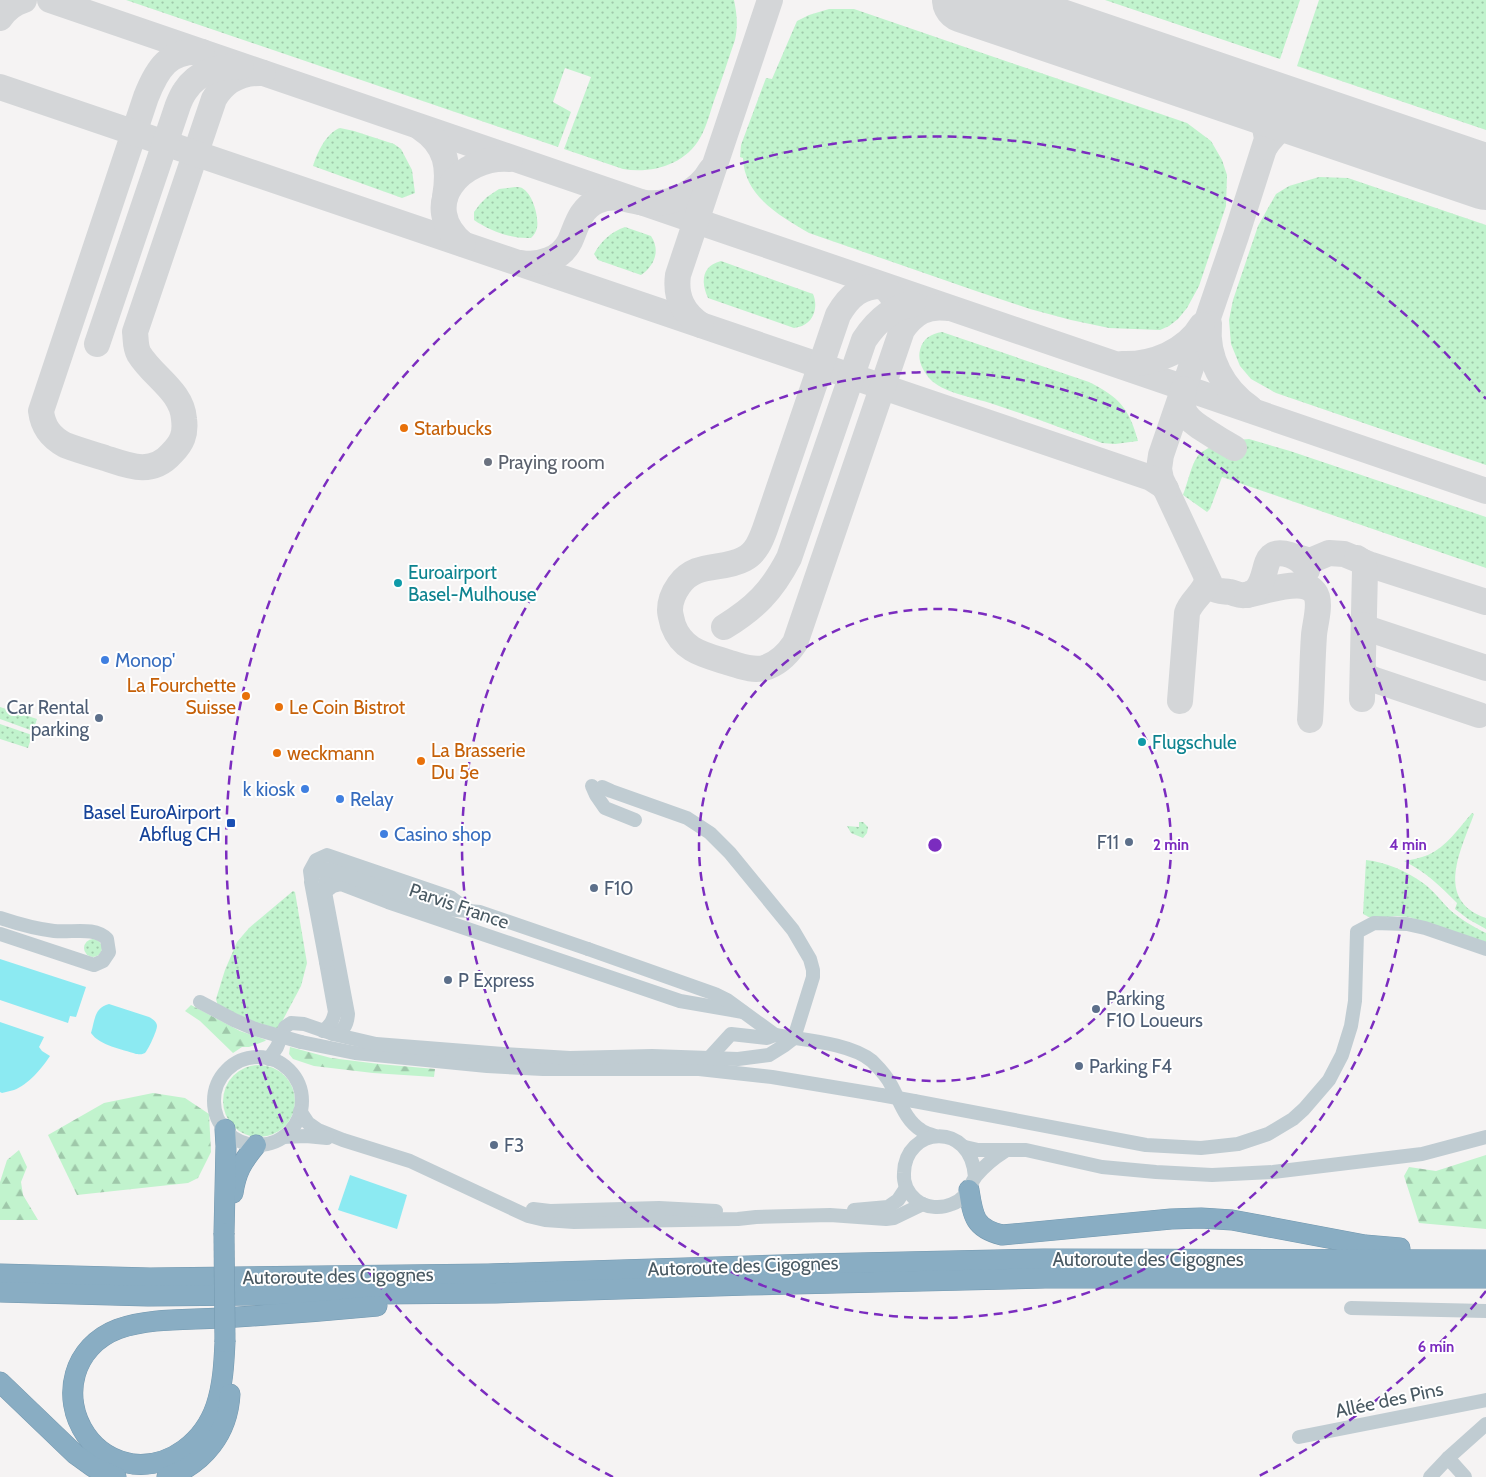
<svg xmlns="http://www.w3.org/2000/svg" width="1486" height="1477" font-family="Cabin,sans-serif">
<defs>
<pattern id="grass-dots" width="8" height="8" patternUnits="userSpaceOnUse" patternTransform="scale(1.25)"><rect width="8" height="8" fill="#c1f3cd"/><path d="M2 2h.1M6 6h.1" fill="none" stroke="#9fc8aa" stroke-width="1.8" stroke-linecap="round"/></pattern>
<pattern id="forest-firs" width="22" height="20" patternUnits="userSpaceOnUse" patternTransform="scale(1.25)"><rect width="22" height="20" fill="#c1f3cd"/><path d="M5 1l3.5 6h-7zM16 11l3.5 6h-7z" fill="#9fc8aa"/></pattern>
</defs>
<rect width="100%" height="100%" fill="#f5f3f3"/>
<!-- grass -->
<g fill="url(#grass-dots)">
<path d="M126 0H734C737 14 738 26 735 40 728 60 722 79 715 98 710 112 707 126 700 138 685 165 651 174 623 169L564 149 591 77 565 68 553 102 571 112 558 147Z"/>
<path d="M1105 0H1300L1280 59Z"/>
<path d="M1319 0H1486V130L1297 66Z"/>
<path d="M829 9H854L1187 123 1211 141 1222 160 1227 175 1226 206 1199 286 1187 308 1178 319 1169 326 1160 330 1109 328 1071 320 1030 309 976 291 809 233C780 216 744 196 743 158L740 157 741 145 766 78 772 79 797 21 809 15Z"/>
<path d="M340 128 354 131 394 144 401 149 412 170 415 193 402 198 313 166C317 153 326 133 340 128Z"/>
<path d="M1319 177 1348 178 1486 225V465L1276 393 1251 379 1240 366 1231 344 1229 320 1233 300 1258 226 1276 194 1289 186Z"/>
<path d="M515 187C516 187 521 187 522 188 533 194 539 217 537 228 536 232 534 235 531 238 511 239 490 231 474 220V212L480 204 487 197 499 189Z"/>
<path d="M625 227 651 236C661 251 654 266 641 275L598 260 594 254C601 241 611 232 625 227Z"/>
<path d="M721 261 813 294C818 305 815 321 802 326 800 327 797 327 794 328L708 298C701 283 701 266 721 261Z"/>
<path d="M942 332 1089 382C1119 397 1129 408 1138 441L1115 444 1102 443C1067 430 1032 417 996 405 977 398 947 394 932 381 924 373 917 361 920 350 923 338 931 334 942 332Z"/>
<path d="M1249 439 1290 451 1486 517V568L1222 477 1210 509 1207 512 1183 495C1187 485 1191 466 1197 457 1205 445 1235 440 1249 439Z"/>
<path d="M0 707 37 719 33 731 0 719Z"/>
<path d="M0 724 32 735 28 748 0 739Z"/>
<path d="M1472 813 1474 814C1461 850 1434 900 1486 918V929L1468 919 1455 909 1457 903C1439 885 1427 873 1404 861 1412 860 1420 858 1428 855 1446 847 1459 828 1472 813Z"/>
<path d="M859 822H863L868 827 867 833 863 838 851 833 847 826 859 827Z"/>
<path d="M1366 860C1385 862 1407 871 1423 883 1433 890 1441 901 1450 910 1460 919 1474 927 1486 933V943L1409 917 1397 916 1373 919 1363 914Z"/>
<path d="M293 891 295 892 307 963 301 986 278 1029 255 1022 218 1006 216 999 225 970 237 942 249 928Z"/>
<circle cx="93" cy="948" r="9"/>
<circle cx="259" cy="1101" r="36"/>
</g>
<!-- forest -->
<g fill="url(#forest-firs)">
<path d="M191 1005 240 1031 266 1040 265 1041 249 1047H242L233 1053 200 1021 185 1011Z"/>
<path d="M290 1047 331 1058 379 1064 435 1069 434 1077 373 1073 314 1066 293 1059 289 1054Z"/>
<path d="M153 1093 185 1098 209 1114 211 1152 198 1178 188 1183 77 1195 48 1135 104 1103Z"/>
<path d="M19 1150 27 1167 21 1182 23 1195 38 1220H0V1182L7 1160Z"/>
<path d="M1486 1155V1229L1419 1223 1404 1176 1409 1167 1436 1171Z"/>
</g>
<!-- water -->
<g fill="#8ceaf2">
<path d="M0 959 86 987 76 1017 70 1016 68 1023 0 1000Z"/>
<path d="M109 1004 149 1017C153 1019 157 1022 157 1026 157 1031 148 1050 145 1053 141 1055 140 1054 136 1054 122 1049 100 1046 91 1033 95 1020 94 1008 109 1004Z"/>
<path d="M0 1022 44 1037 39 1047 42 1051 50 1056C42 1068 28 1085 14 1090 10 1091 6 1092 2 1093L0 1092Z"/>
<path d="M350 1175 407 1195 397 1229 338 1210Z"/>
</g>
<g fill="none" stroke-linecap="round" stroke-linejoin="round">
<!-- taxiway -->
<g stroke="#d4d6d8" stroke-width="26">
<path d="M50 0 1486 491"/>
<path d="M0 18C6 9 14 3 24 0"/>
<path d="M202 52C169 49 157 69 146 97L41 411C43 427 50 437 65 445 78 450 92 454 105 458 129 466 152 476 172 453 182 443 186 434 184 419 182 391 153 377 139 354 135 347 136 339 135 332L214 99C224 81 241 72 263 73"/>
<path d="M1219 86C1246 99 1263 106 1267 139L1236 236 1161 455 1159 469 1161 479 1212 588C1218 592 1223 591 1230 592 1235 593 1239 596 1245 595 1260 594 1309 573 1317 597 1320 608 1315 624 1314 635 1312 663 1312 692 1310 720"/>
<path d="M0 87 1151 478 1162 485 1166 489"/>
<path d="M421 128C447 145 450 168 445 197"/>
<path d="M1265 147C1275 130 1294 117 1315 121 1324 123 1333 126 1342 128"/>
<path d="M463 244C417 205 461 155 510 159"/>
<path d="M521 263C540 266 561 259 570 241 577 225 580 209 597 201 616 193 627 201 646 203 671 205 698 193 711 170"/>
<path d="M1209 324C1206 358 1223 389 1250 408"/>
<path d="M701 325C683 313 675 297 678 275L770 0"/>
<path d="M900 335C904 316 897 300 884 286 861 285 849 296 838 315L765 529C761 540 756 553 744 559 722 571 696 561 679 585 674 592 670 601 670 610 670 615 672 620 673 625 683 652 706 655 730 663 741 666 752 671 764 668 778 664 787 655 795 643L902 330C914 313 927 305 947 308"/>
<path d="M97 344 178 105C180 100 182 95 185 91 197 72 220 65 241 67"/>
<path d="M1122 364C1152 365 1186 352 1202 325"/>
<path d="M1184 389C1178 412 1188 420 1206 431 1215 437 1225 443 1234 448"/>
<path d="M1297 557 1310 561 1329 553 1344 554 1371 565 1486 602"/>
<path d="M1357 558 1363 562 1365 570 1362 699"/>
<path d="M1247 595C1251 593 1255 592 1257 589 1270 574 1260 546 1290 555 1298 558 1304 562 1307 570"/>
<path d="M1364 625 1366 628 1486 668"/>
<path d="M724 627C755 608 772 591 789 558L864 340C876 322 891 307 913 304"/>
<path d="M1363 671 1369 678 1479 715"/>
<path d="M1180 701 1187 613C1191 600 1205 593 1207 580"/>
</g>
<!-- runway -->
<path stroke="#d4d6d8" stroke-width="66" d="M965 0 1486 177"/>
<!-- highway casing -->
<g stroke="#7398af" stroke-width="21">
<g id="highway">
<path d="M969 1190C973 1216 974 1228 1002 1235L1171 1219 1201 1218 1232 1220 1365 1245 1400 1248"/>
<path d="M233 1193C236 1172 242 1162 256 1145"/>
<path d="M224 1233 226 1146 225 1129"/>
<path d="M0 1274 150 1278 488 1274 812 1264 1044 1259 1486 1260"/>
<path d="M0 1292 148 1296 496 1293 748 1285 1045 1278H1486"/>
<path d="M225 1342C224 1363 223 1385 216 1406 204 1441 171 1468 133 1464 114 1461 97 1451 86 1435 60 1397 73 1346 118 1329 149 1318 186 1320 219 1318 272 1315 325 1311 377 1306"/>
<path d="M0 1382 75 1454 93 1467 116 1477"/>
<path d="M167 1477C204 1464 228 1433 230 1394"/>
</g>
</g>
<!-- minor -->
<g stroke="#c0ccd2" stroke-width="14">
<path d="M592 786 596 795 605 808 635 820"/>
<path d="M330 874 325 883V892L348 1014C347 1026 344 1030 333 1034"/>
<path d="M325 892 333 886 341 884 388 902 680 1001 743 1012"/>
<path d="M0 918C18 924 35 929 54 931 72 933 94 926 107 939L109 952 103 961 94 965 0 934"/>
<path d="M588 949 715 994 727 1000 775 1035"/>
<path d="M200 1002 234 1020 255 1029"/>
<path d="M323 1031C330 1026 333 1021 335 1012L326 962"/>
<path d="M301 1042 355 1053 487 1066 543 1069H699L772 1077 881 1095"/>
<path d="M710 1057 731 1034 767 1038 775 1035C803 1040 850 1043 872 1061 879 1068 887 1076 891 1085 900 1101 905 1120 921 1130 925 1133 930 1134 935 1136"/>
<circle cx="258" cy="1101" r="44"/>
<path d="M269 1059 277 1047 285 1027 291 1023 304 1024 333 1034 376 1044 503 1054 570 1058 652 1056 738 1059 769 1055 785 1045 794 1038 813 977V970L810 959 793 930 730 853 710 833 687 818 611 791 602 787"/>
<path d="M914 1101 1146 1145 1201 1148 1238 1144 1268 1134 1293 1119 1304 1109 1329 1080 1342 1055 1351 1026 1355 1001 1357 932 1374 923 1407 924 1425 928 1486 949"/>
<path d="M300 1111 308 1123 318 1130 343 1140 410 1161 528 1216 545 1220 574 1222 738 1219 756 1217 830 1215 886 1219 894 1218 923 1204"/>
<path d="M283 1137 306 1136 327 1138"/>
<path d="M965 1147 978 1150H1026L1102 1167 1156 1172 1212 1175 1273 1172 1422 1154 1486 1137"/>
<path d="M975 1177C971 1120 905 1127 904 1173 903 1184 908 1193 916 1200 926 1208 941 1209 952 1204 968 1198 968 1187 976 1176 984 1166 994 1158 1005 1151"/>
<path d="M533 1209 550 1211 659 1208 716 1211"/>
<path d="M854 1210 888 1207 898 1200 906 1188"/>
<path d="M1351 1308 1486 1311"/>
<path d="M1299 1437 1486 1400"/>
<path d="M1448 1458 1465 1477"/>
<path d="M1430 1477 1448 1458 1486 1424"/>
</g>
<!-- highway -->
<use href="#highway" stroke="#89adc3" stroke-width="20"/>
<!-- highway-bridge casing -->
<g stroke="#7398af" stroke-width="21" stroke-linecap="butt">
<path id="highway-bridge" d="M224 1233 225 1342"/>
</g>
<!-- minor-bridge -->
<g stroke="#c0ccd2" stroke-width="14">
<path d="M311 878 310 871 316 860 327 855 450 897 469 911"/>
<path d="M326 962 311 882 315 872 327 869 445 909 480 912 588 949"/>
<path d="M255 1029 301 1042"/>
<path d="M881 1095 914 1101"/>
</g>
<!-- highway-bridge -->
<use href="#highway-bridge" stroke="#89adc3" stroke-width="20"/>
</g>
<!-- distance rings -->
<g fill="none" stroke="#7b2cbf" stroke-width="2.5" stroke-dasharray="9 6">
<circle cx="935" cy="845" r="236"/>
<circle cx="935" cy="845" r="473"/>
<path d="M1486 1291A709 709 0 0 1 1257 1477M613 1477A709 709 0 1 1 1486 399"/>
</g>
<!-- markers -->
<g fill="#e8710a" stroke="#fff" stroke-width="2">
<circle cx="404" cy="428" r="5"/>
<circle cx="246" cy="696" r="5"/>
<circle cx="279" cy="707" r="5"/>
<circle cx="277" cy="753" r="5"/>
<circle cx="421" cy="761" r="5"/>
</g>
<circle fill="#6b7280" stroke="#fff" stroke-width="2" cx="488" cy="462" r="5"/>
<g fill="#0f9aa8" stroke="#fff" stroke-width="2">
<circle cx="398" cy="583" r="5"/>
<circle cx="1142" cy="742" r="5"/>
</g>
<g fill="#3f7fe0" stroke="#fff" stroke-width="2">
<circle cx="105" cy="660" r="5"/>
<circle cx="305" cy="789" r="5"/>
<circle cx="340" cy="799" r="5"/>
<circle cx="384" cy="834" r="5"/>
</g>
<g fill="#5c6f8a" stroke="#fff" stroke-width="2">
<circle cx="99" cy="718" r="5"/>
<circle cx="1129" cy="842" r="5"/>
<circle cx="594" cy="888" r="5"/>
<circle cx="448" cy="980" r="5"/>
<circle cx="1096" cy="1009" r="5"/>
<circle cx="1079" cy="1066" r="5"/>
<circle cx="494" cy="1145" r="5"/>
</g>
<rect fill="#1a4fb4" stroke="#fff" stroke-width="2" x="226" y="818" width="10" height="10" rx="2.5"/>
<g text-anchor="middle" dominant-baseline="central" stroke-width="4" stroke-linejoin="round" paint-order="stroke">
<!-- food labels -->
<g font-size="19" fill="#c56008" stroke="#fff" text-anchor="start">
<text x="414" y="428">Starbucks</text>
<text x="236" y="685" text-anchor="end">La Fourchette<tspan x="236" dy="22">Suisse</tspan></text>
<text x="289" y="707">Le Coin Bistrot</text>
<text x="431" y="750">La Brasserie<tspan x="431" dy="22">Du 5e</tspan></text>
<text x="287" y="753">weckmann</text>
</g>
<!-- worship labels -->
<g font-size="19" fill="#5b616d" stroke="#fff" text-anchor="start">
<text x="498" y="462">Praying room</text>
</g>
<!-- culture labels -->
<g font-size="19" fill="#0d838f" stroke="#fff" text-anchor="start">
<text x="408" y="572">Euroairport<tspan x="408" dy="22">Basel-Mulhouse</tspan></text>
<text x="1152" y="742">Flugschule</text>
</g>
<!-- shop labels -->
<g font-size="19" fill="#366cbe" stroke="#fff" text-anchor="start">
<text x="115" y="660">Monop'</text>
<text x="295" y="789" text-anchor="end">k kiosk</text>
<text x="350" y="799">Relay</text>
<text x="394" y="834">Casino shop</text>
</g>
<!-- service labels -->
<g font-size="19" fill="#4e5e75" stroke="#fff" text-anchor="start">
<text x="89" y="707" text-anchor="end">Car Rental<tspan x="89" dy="22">parking</tspan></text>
<text x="1119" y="842" text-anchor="end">F11</text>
<text x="604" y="888">F10</text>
<text x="458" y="980">P Express</text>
<text x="1106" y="998">Parking<tspan x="1106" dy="22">F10 Loueurs</tspan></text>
<text x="1089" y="1066">Parking F4</text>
<text x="504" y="1145">F3</text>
</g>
<!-- transit labels -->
<g font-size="19" fill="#164399" stroke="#fff" text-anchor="end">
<text x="221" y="812">Basel EuroAirport<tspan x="221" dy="22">Abflug CH</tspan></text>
</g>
<!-- street labels -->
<g font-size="19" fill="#495962" stroke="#fff">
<text transform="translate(459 906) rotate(19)">Parvis France</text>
<text x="1148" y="1259">Autoroute des Cigognes</text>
<text transform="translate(743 1266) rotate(-2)">Autoroute des Cigognes</text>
<text transform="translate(338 1276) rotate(-1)">Autoroute des Cigognes</text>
<text transform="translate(1389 1400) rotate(-12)">Allée des Pins</text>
</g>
</g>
<circle cx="935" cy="845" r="8" fill="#7b2cbf" stroke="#fff" stroke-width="2.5"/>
<g font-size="15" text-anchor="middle" font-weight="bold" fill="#7b2cbf" stroke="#fff" stroke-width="4" stroke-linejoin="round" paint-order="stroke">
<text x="1171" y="850">2 min</text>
<text x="1408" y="850">4 min</text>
<text x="1436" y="1352">6 min</text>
</g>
</svg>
